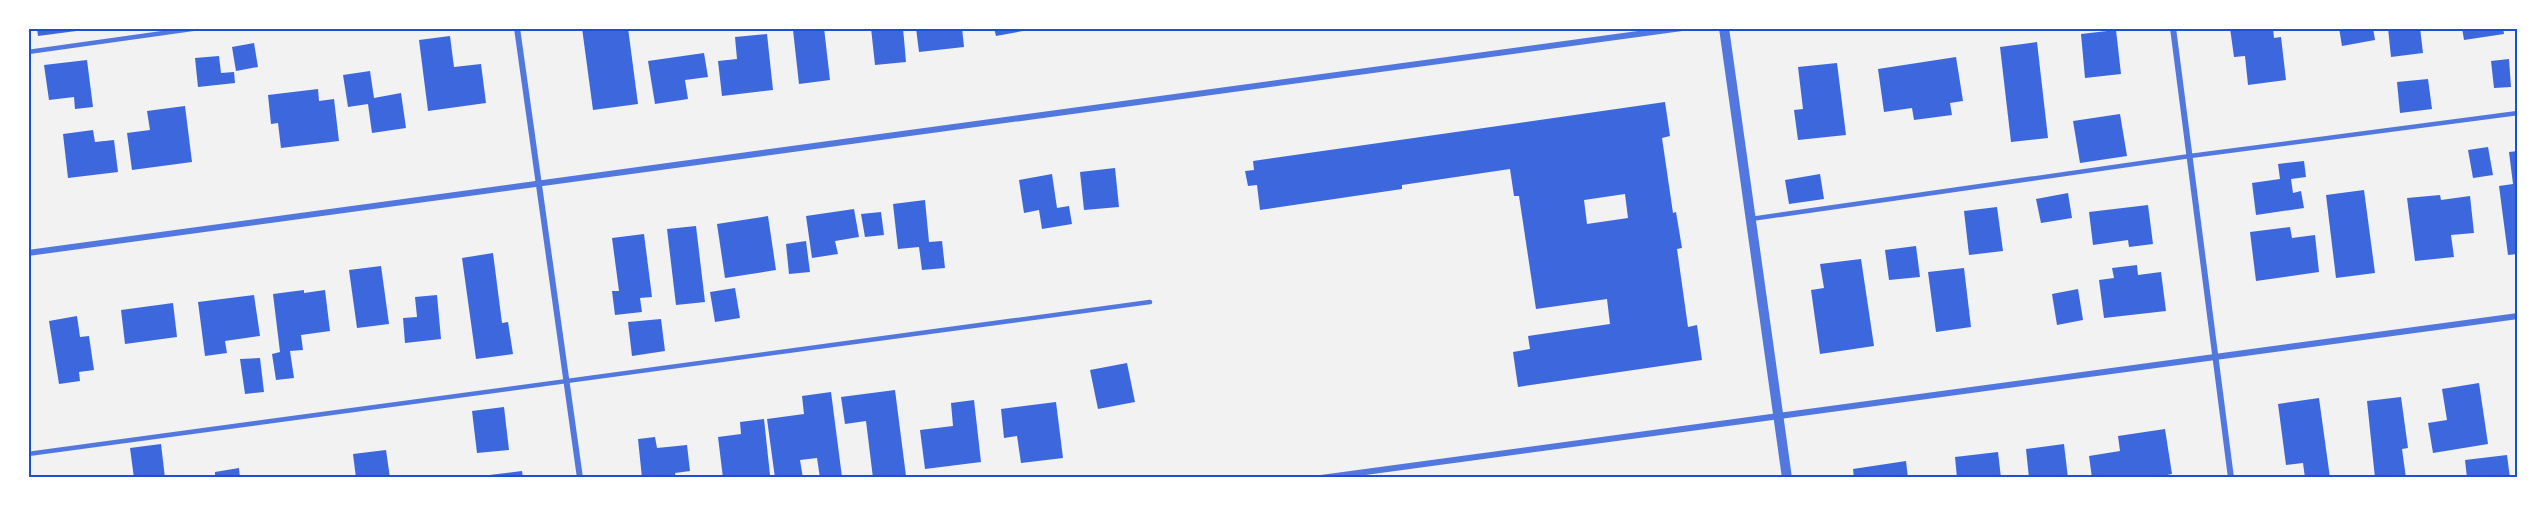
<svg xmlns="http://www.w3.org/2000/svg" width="2546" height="506" font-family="'Fira Sans Condensed',sans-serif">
<rect width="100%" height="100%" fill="#f2f2f2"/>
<!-- building -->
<g fill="#3d67dc" fill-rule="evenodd">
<path d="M37 28H84V30L38 36Z"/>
<path d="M582 28H628L638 104 593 110Z"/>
<path d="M824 28 830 80 799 84 793 30Z"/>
<path d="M871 28H903L906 62 875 65Z"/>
<path d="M916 28H962L964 47 919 52Z"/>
<path d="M994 28H1023V31L996 36Z"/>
<path d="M2230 28H2273L2274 38 2281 37 2286 80 2248 85 2245 56 2234 57Z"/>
<path d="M2339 28H2373L2375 40 2342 46Z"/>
<path d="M2388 28H2420L2423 53 2391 57Z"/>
<path d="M2462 28H2503L2504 34 2464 40Z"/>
<path d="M2116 30 2121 74 2085 78 2081 34Z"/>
<path d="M767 34 773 90 722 96 718 61 737 59 735 37Z"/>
<path d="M450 36 454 67 481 64 486 103 428 111 419 40Z"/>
<path d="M2037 42 2048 138 2011 142 2000 47Z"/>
<path d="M254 43 258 67 236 71 232 47Z"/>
<path d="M704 53 708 77 685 80 688 99 655 104 648 61Z"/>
<path d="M219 56 221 73 234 72 235 83 198 87 195 58Z"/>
<path d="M1956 57 1963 101 1950 103 1952 115 1914 120 1912 108 1884 112 1878 69Z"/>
<path d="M2509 59 2511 87 2494 88 2491 61Z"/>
<path d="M87 60 93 107 75 109 74 97 49 100 44 65Z"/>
<path d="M1837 63 1846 135 1798 140 1794 110 1803 109 1798 67Z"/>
<path d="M370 71 374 98 401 93 406 128 372 133 368 104 348 107 343 75Z"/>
<path d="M2428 79 2432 109 2400 113 2397 82Z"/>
<path d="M318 89 319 101 334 99 339 141 281 148 278 123 271 124 268 95Z"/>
<path d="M1665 102 1670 136 1662 138 1673 213 1676 212 1682 248 1677 249 1688 327 1697 325 1702 360 1518 387 1513 352 1530 349 1528 336 1610 324 1607 299 1536 309 1519 196H1514L1510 169 1402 185V189L1260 210 1257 185 1248 186 1245 171 1254 170 1253 161ZM1625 194 1628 218 1587 224 1584 200Z"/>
<path d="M185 106 192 162 132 170 127 133 150 130 147 111Z"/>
<path d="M2120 114 2127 156 2080 163 2073 121Z"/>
<path d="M93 130 95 142 114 140 118 172 68 178 63 134Z"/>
<path d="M2488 147 2493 175 2473 178 2468 150Z"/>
<path d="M2518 151V254L2508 255 2499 186 2513 184 2509 152Z"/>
<path d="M2304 161 2306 177 2291 179 2293 193 2301 191 2304 208 2256 215 2252 183 2280 179 2278 164Z"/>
<path d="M1115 168 1119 207 1084 210 1080 172Z"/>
<path d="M1052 174 1057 208 1069 206 1072 224 1042 229 1039 210 1024 213 1019 180Z"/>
<path d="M1820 174 1824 199 1789 204 1785 180Z"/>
<path d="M2364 190 2375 273 2336 278 2326 195Z"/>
<path d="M2068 193 2072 218 2041 223 2036 199Z"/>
<path d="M2440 195 2441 200 2470 196 2474 233 2451 235 2454 257 2415 261 2407 198Z"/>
<path d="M925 200 929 242 942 241 945 268 922 270 919 247 898 249 893 204Z"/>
<path d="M2148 205 2153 244 2129 247 2128 240 2093 245 2089 212Z"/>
<path d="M1997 207 2003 251 1969 255 1964 211Z"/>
<path d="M854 209 859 237 835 241 838 254 812 258 806 216Z"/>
<path d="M881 212 884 235 865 237 861 214Z"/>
<path d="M768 216 776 270 725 278 717 224Z"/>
<path d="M696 226 705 302 676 305 667 229Z"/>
<path d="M2290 227 2292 238 2315 235 2319 272 2256 281 2250 232Z"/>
<path d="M644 234 652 297 640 298 642 312 615 315 612 291H619L612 238Z"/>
<path d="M806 241 810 272 789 274 786 244Z"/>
<path d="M1916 246 1920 277 1889 280 1885 250Z"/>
<path d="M493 253 502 323 508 322 513 354 476 359 462 258Z"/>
<path d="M1861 259 1874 346 1820 354 1811 290 1824 288 1820 264Z"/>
<path d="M2137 265 2138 275 2161 272 2166 311 2104 318 2099 280 2114 278 2112 268Z"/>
<path d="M381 266 389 324 357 328 349 270Z"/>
<path d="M1964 268 1971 327 1936 332 1928 272Z"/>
<path d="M735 288 740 318 715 322 710 292Z"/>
<path d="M2078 289 2083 320 2057 325 2052 294Z"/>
<path d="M304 290V293L325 290 330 331 301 335 303 350 290 351 294 378 276 380 272 354 280 352 273 294Z"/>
<path d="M254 295 260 336 225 341 227 353 205 356 198 302Z"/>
<path d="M437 295 441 339 405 343 403 318 417 317 415 297Z"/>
<path d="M173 303 177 337 125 344 121 310Z"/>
<path d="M77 316 80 337 89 336 94 370 79 372 80 381 59 384 49 321Z"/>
<path d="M661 319 665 351 632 356 628 322Z"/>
<path d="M260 358 264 392 245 394 240 359Z"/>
<path d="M1127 363 1135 402 1098 409 1090 370Z"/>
<path d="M2479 383 2488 444 2433 453 2428 423 2447 420 2442 389Z"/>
<path d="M895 390 906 476 873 478 866 421 845 424 841 397Z"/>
<path d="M831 392 842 477 820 478 817 458 800 460 803 478H775L767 419 804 414 802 396Z"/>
<path d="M2401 397 2408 448 2402 449 2406 478H2375L2367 401Z"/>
<path d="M2319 398 2330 478H2305L2303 463 2286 465 2278 404Z"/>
<path d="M974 400 981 462 925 469 920 430 953 426 951 403Z"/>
<path d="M1056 402 1063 458 1021 463 1017 436 1004 438 1001 409Z"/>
<path d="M504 407 509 450 477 453 472 411Z"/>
<path d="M764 419 770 475 723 478 718 437 741 434 740 422Z"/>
<path d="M2165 429 2172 474 2152 478H2092L2089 456 2120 451 2118 436Z"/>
<path d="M655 437 657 448 687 445 690 471 675 473 676 478H642L638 439Z"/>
<path d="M161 444 165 478H134L130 448Z"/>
<path d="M2064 444 2068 478H2029L2026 449Z"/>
<path d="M386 450 390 478H356L353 454Z"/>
<path d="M1998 452 2001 478H1957L1955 457Z"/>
<path d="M2507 455 2510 478H2467L2465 460Z"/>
<path d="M1906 461 1908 478H1854L1853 469Z"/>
<path d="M239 468 240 478H215V472Z"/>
<path d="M522 471 523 478H482L481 476Z"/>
</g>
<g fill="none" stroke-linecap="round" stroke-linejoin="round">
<!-- service -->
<g stroke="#5277de" stroke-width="4.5">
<path d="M28 52 199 28"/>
<path d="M1751 219 2190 156 2518 113"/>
<path d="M28 454 1150 302"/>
</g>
<!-- minor -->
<g stroke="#5277de" stroke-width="6">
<path d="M517 28 580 478"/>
<path d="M2173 28 2231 478"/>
<path d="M28 253 1682 28"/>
<path d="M1321 478 2518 316"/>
</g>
<!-- tertiary -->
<path stroke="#5277de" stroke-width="10" d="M1724 28 1787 478"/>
</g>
<!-- border -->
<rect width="2546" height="506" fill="none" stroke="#ffffff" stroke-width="60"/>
<rect x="30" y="30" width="2486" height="446" fill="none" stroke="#1d4ed8" stroke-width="2"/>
</svg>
